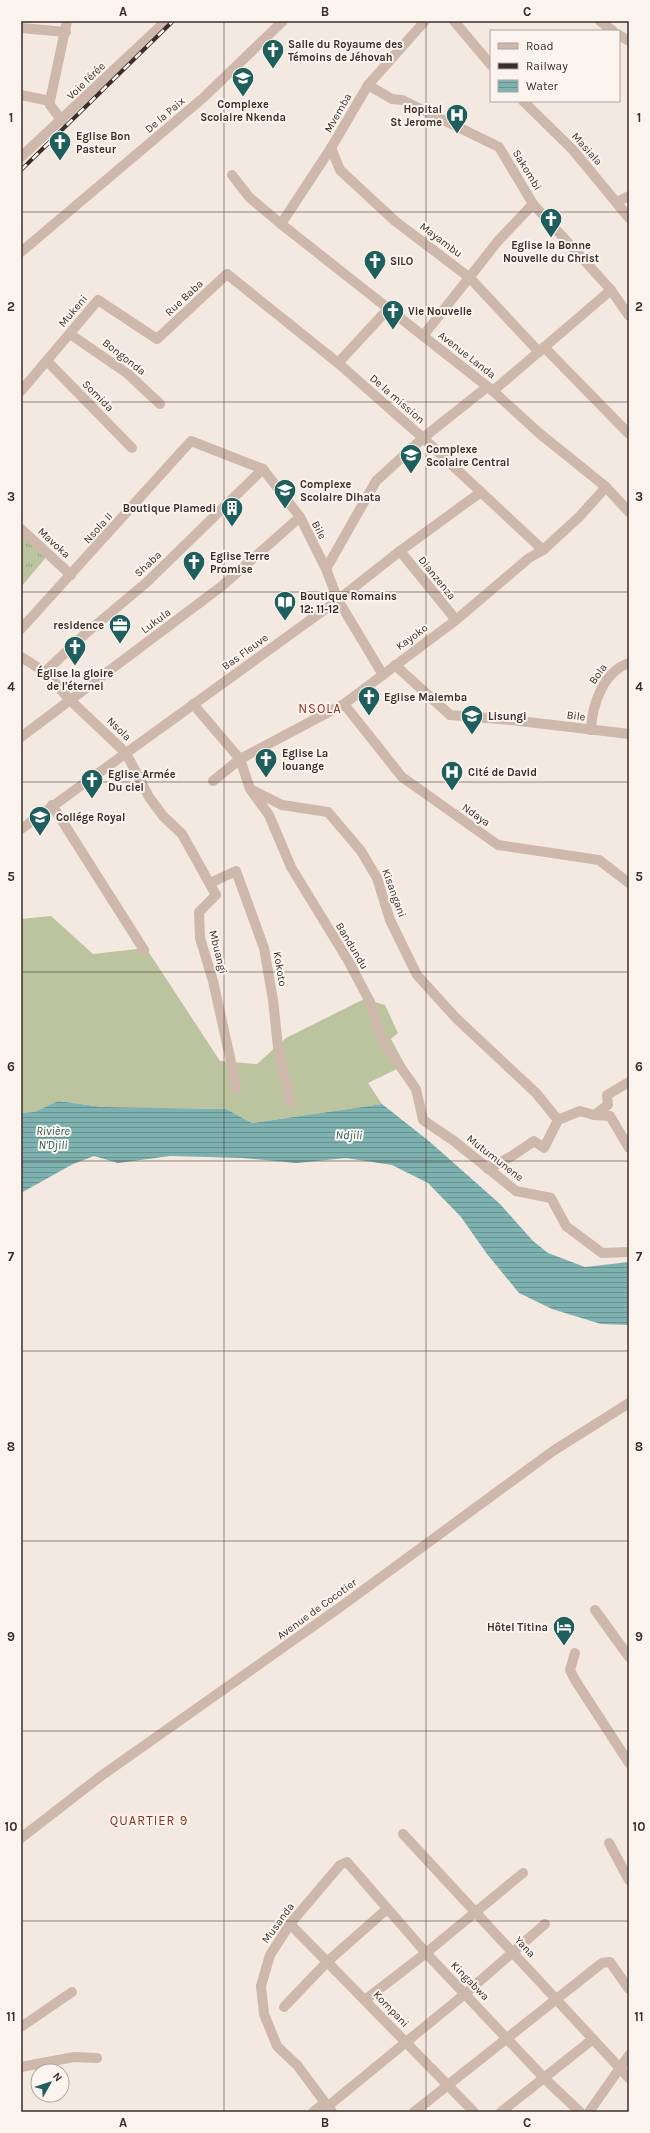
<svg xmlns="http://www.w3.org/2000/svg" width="650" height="2133" font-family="Karla,sans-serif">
<defs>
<pattern id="grass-tufts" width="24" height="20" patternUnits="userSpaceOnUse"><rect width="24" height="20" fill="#bbc49f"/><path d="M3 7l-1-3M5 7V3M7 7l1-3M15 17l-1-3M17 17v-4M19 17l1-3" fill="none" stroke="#99a082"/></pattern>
<pattern id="water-rules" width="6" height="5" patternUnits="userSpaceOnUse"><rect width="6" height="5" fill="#7db2b0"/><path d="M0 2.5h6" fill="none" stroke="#68918f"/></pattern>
</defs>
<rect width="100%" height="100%" fill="#f4e9e0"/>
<!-- grass -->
<path fill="url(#grass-tufts)" d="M21 531 48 555 21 587Z"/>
<!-- garden -->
<path fill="#bbc49f" d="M51 916 93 954 146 948 220 1061 257 1064 286 1038 364 999 385 1005 398 1033 391 1039 405 1065 368 1083 382 1104 252 1123 226 1109 103 1107 58 1101 34 1112 21 1113V919Z"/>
<!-- water -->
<path fill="url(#water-rules)" d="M58 1101 103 1107 226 1109 252 1123 382 1104 430 1142 500 1204 533 1241 548 1253 585 1267 629 1262V1325L601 1324 552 1309 519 1293 487 1254 461 1217 428 1183 392 1165 346 1158 297 1163 243 1158 170 1156 118 1163 94 1156 73 1164 21 1193V1113L34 1112Z"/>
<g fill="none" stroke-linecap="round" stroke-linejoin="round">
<!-- minor -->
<g stroke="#cdb8ab" stroke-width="10">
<path d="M454 21 491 65"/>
<path d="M600 21 613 31"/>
<path d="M21 28 66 32"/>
<path d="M619 35 629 41"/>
<path d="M368 85 392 99 402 100 499 147 533 204 611 290 629 316"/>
<path d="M21 95 50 101V105L62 121"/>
<path d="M50 101 67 21"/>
<path d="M523 101 573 150 629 218"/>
<path d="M331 148 340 170 395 221 470 278 539 352"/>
<path d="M21 157 166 21"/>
<path d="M232 175 249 197 281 224 493 391 539 433 606 487 629 512"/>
<path d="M617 202 629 196"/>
<path d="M281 224 331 148 368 85 425 21"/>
<path d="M21 252 203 98 283 21"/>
<path d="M70 334 128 374 160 404"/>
<path d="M423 336 498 241 533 204"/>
<path d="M544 347 629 434"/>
<path d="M47 361 132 448"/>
<path d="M338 363 389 308"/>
<path d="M21 391 98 300 157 339 227 274 338 363 423 438 543 550"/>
<path d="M493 391 611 290"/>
<path d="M21 529 71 575"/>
<path d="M400 551 456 620"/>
<path d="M326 569 376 481 423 438 487 387"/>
<path d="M21 629 191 441 263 469 300 517 326 569 338 600 383 675"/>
<path d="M21 657 45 672 70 700 126 753 149 797 163 816 182 834 216 895 199 912 200 938 213 981 237 1089"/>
<path d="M395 665 450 715 511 720 629 734"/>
<path d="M45 672 84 635 147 582 263 469"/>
<path d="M193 704 240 759 250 789 282 805 328 812 361 851 377 878 390 920 417 975 456 1018 536 1093 558 1120"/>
<path d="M344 704 402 777 498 845 599 860 629 883"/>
<path d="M591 730C592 705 603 672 629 663"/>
<path d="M21 737 222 586 300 517"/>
<path d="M213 781 240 759 344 704 456 620 529 558 543 550 579 517 606 487"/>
<path d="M250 789 269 815 291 867 349 962 370 1002 383 1042 416 1089 423 1120 454 1141 516 1191 551 1198 566 1226 602 1253 629 1252"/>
<path d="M52 805 144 950"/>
<path d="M21 829 338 600 400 551 481 492"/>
<path d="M210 883 236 871 264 948 273 1000 278 1047 290 1103"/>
<path d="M594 1115 610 1116 629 1148"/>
<path d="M488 1169 512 1156 534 1141 544 1148 558 1120 580 1111 594 1115 608 1105 607 1095 629 1082"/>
<path d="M595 1610 629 1657"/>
<path d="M575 1653 570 1670 575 1680 629 1763"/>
<path d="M403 1834 629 2078"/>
<path d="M21 1838 101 1776 339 1608 553 1451 629 1403"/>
<path d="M609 1843 629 1880"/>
<path d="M290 1924 474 2112"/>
<path d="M365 2000 426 1953 523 1873"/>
<path d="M284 2007 327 1962 387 1909"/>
<path d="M21 2027 72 1992"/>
<path d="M21 2067 74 2057 97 2058"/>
<path d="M327 2107 466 1993 545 1924"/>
<path d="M313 2112 324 2103"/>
<path d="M332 2112 297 2065 277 2046 264 2014 261 1986 270 1955 290 1924 340 1865 347 1862 426 1953 545 2079 580 2112"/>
<path d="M414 2112 602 1963 610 1962 629 1989"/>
<path d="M501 2112 593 2039"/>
<path d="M589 2112 629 2055"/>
</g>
<!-- rail casing -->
<g stroke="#3b2e2a" stroke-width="4">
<path id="rail" d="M21 170 173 21"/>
</g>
<!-- rail -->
<use href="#rail" stroke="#fbf3ed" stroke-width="2.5" stroke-dasharray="8" stroke-linecap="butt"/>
</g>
<!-- grid -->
<path fill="none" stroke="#3b2e2a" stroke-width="1" stroke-opacity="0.55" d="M224 21V2112M426 21V2112M21 212H629M21 402H629M21 592H629M21 782H629M21 972H629M21 1161H629M21 1351H629M21 1541H629M21 1731H629M21 1921H629"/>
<!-- icons -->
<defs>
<g id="church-pin" transform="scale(1.15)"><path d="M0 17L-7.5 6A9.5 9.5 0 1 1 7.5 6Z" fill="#1e5e5d" stroke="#fbf3ed"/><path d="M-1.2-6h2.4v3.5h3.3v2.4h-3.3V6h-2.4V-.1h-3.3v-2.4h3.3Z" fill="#fff"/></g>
<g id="school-pin" transform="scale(1.15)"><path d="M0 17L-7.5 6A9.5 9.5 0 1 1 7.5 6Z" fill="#1e5e5d" stroke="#fbf3ed"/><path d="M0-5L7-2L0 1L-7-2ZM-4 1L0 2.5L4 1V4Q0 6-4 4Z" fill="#fff"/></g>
<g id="hospital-pin" transform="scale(1.15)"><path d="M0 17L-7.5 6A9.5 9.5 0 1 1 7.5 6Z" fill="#1e5e5d" stroke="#fbf3ed"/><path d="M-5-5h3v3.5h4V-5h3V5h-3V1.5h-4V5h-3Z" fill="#fff"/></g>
<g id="building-pin" transform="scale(1.15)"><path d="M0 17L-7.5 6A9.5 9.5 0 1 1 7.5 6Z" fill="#1e5e5d" stroke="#fbf3ed"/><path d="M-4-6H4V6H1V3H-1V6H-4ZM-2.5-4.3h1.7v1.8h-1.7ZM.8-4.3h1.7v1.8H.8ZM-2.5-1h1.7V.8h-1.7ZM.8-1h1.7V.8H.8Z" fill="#fff"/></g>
<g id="library-pin" transform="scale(1.15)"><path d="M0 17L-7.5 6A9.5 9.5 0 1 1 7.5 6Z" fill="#1e5e5d" stroke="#fbf3ed"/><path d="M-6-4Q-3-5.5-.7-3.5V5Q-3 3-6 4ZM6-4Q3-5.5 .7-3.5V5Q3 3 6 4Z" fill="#fff"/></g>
<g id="office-pin" transform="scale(1.15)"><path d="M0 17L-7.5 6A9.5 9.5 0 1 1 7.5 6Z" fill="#1e5e5d" stroke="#fbf3ed"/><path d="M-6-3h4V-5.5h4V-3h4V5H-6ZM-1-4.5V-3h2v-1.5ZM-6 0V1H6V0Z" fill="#fff"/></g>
<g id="university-pin" transform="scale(1.15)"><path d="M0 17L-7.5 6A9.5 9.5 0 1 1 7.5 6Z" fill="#1e5e5d" stroke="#fbf3ed"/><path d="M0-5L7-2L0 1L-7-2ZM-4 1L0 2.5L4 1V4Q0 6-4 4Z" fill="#fff"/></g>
<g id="hotel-pin" transform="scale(1.15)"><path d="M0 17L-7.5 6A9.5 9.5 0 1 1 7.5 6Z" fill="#1e5e5d" stroke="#fbf3ed"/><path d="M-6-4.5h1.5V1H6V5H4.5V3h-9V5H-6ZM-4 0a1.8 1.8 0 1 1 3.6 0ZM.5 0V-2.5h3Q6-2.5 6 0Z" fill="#fff"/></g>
</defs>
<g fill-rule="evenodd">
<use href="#church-pin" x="273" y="50"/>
<use href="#school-pin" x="243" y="78"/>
<use href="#hospital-pin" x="457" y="115"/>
<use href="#church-pin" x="60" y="142"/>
<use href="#church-pin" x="551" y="219"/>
<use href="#church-pin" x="375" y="261"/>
<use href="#church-pin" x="393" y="311"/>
<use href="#school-pin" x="411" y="455"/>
<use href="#school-pin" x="285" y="490"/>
<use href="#building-pin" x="232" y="508"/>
<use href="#church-pin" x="194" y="562"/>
<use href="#library-pin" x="285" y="602"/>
<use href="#office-pin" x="120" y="625"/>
<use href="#church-pin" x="75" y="647"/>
<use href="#church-pin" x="369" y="697"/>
<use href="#school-pin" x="472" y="716"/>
<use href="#church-pin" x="266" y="759"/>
<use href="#hospital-pin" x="452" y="772"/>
<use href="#church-pin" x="92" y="780"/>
<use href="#university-pin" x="40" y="817"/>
<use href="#hotel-pin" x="564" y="1627"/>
</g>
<g text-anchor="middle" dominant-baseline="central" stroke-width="4" stroke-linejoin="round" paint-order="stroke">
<!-- poi labels -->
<g font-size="11" font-weight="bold" fill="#3b2e2a" stroke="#fbf3ed" text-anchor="start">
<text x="288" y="44">Salle du Royaume des<tspan x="288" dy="13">Témoins de Jéhovah</tspan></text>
<text x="243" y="104" text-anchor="middle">Complexe<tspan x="243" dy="13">Scolaire Nkenda</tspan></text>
<text x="442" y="109" text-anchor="end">Hopital<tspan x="442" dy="13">St Jerome</tspan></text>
<text x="76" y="136">Eglise Bon<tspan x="76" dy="13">Pasteur</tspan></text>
<text x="551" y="245" text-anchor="middle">Eglise la Bonne<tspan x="551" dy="13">Nouvelle du Christ</tspan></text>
<text x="390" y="261">SILO</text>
<text x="408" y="311">Vie Nouvelle</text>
<text x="426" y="449">Complexe<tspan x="426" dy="13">Scolaire Central</tspan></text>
<text x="300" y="484">Complexe<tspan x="300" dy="13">Scolaire Dihata</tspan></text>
<text x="216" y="508" text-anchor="end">Boutique Plamedi</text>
<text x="210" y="556">Eglise Terre<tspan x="210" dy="13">Promise</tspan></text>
<text x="300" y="596">Boutique Romains<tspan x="300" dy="13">12: 11-12</tspan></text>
<text x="104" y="625" text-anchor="end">residence</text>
<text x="75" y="673" text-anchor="middle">Église la gloire<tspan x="75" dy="13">de l'éternel</tspan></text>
<text x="384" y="697">Eglise Malemba</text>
<text x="488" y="716">Lisungi</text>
<text x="282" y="753">Eglise La<tspan x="282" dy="13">louange</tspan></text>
<text x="468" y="772">Cité de David</text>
<text x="108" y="774">Eglise Armée<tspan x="108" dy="13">Du ciel</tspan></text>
<text x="56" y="817">Collége Royal</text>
<text x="548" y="1627" text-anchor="end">Hôtel Titina</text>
</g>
<!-- street labels -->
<g font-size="11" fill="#3b2e2a" stroke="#fbf3ed">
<text transform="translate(86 81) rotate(-44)">Voie férée</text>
<text transform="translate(338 113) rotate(-60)">Mvemba</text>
<text transform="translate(165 115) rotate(-41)">De la Paix</text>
<text transform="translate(587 149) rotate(48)">Masiala</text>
<text transform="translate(527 170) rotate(59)">Sakombi</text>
<text transform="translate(441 240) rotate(37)">Mayambu</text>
<text transform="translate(184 298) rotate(-43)">Rue Baba</text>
<text transform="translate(73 311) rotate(-50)">Mukeni</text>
<text transform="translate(467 355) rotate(38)">Avenue Landa</text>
<text transform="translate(124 357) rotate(38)">Bongonda</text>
<text transform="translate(98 396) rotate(45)">Somida</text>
<text transform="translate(397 399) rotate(41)">De la mission</text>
<text transform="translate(98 528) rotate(-48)">Nsola II</text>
<text transform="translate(319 530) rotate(63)">Bile</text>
<text transform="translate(54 543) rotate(43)">Mavoka</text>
<text transform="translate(148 564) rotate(-43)">Shaba</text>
<text transform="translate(437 578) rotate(51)">Dianzenza</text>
<text transform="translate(156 621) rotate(-37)">Lukula</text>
<text transform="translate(412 637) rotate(-36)">Kayoko</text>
<text transform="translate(245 652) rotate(-36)">Bas Fleuve</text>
<text transform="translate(598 674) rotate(-55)">Bola</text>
<text transform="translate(576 716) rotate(8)">Bile</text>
<text transform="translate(119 729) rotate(44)">Nsola</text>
<text transform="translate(476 815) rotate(35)">Ndaya</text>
<text transform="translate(394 893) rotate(70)">Kisangani</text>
<text transform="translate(352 946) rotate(59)">Bandundu</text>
<text transform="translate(218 952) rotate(76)">Mbuangi</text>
<text transform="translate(280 969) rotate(80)">Kokoto</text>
<text transform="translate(495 1158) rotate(38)">Mutumunene</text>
<text transform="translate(317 1609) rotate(-36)">Avenue de Cocotier</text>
<text transform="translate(278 1923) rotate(-54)">Musanda</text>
<text transform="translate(525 1947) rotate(47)">Yana</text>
<text transform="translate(470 1981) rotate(46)">Kingabwa</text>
<text transform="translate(391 2009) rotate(46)">Kompani</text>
</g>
<!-- water labels -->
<g font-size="12" font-style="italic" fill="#1e5e5d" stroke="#fbf3ed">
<text x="53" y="1131">Rivière<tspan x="53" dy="14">N'Djili</tspan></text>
<text transform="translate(349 1135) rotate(1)">Ndjili</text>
</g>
<!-- quarter labels -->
<g font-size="13" letter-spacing="1" fill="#8d3120" stroke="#fbf3ed">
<text x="320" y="708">NSOLA</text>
<text x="149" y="1820">QUARTIER 9</text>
</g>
</g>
<!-- border -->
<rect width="650" height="2133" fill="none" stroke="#fbf3ed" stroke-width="44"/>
<!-- legend -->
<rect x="490" y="30" width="130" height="72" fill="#fbf3ed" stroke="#aea49f"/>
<rect x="498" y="43" width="20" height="6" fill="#cdb8ab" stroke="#aea49f"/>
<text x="526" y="50" font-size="12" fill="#3b2e2a">Road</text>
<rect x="498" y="63" width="20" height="6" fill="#3b2e2a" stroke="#aea49f"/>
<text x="526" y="70" font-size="12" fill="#3b2e2a">Railway</text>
<rect x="498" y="80" width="20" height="12" fill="url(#water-rules)" stroke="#aea49f"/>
<text x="526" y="90" font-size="12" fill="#3b2e2a">Water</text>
<!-- north arrow -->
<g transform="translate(50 2083) rotate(51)"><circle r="19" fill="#fbf3ed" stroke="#aea49f"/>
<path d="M0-3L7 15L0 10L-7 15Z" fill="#1e5e5d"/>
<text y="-6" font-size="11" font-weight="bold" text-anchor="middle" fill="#3b2e2a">N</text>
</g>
<rect x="22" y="22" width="606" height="2089" fill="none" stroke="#3b2e2a" stroke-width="1.5"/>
<g font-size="13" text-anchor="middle" font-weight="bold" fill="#3b2e2a">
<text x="123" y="16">A</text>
<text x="325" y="16">B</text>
<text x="527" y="16">C</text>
<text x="11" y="122">1</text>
<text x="639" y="122">1</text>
<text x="11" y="311">2</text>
<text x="639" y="311">2</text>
<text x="11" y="501">3</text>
<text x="639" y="501">3</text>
<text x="11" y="691">4</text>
<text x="639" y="691">4</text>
<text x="11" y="881">5</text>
<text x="639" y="881">5</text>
<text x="11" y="1071">6</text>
<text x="639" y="1071">6</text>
<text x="11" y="1261">7</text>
<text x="639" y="1261">7</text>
<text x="11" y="1451">8</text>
<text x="639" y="1451">8</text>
<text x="11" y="1641">9</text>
<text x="639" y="1641">9</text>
<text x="11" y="1831">10</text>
<text x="639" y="1831">10</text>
<text x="11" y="2021">11</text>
<text x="639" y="2021">11</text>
<text x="123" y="2127">A</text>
<text x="325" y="2127">B</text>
<text x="527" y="2127">C</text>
</g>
</svg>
